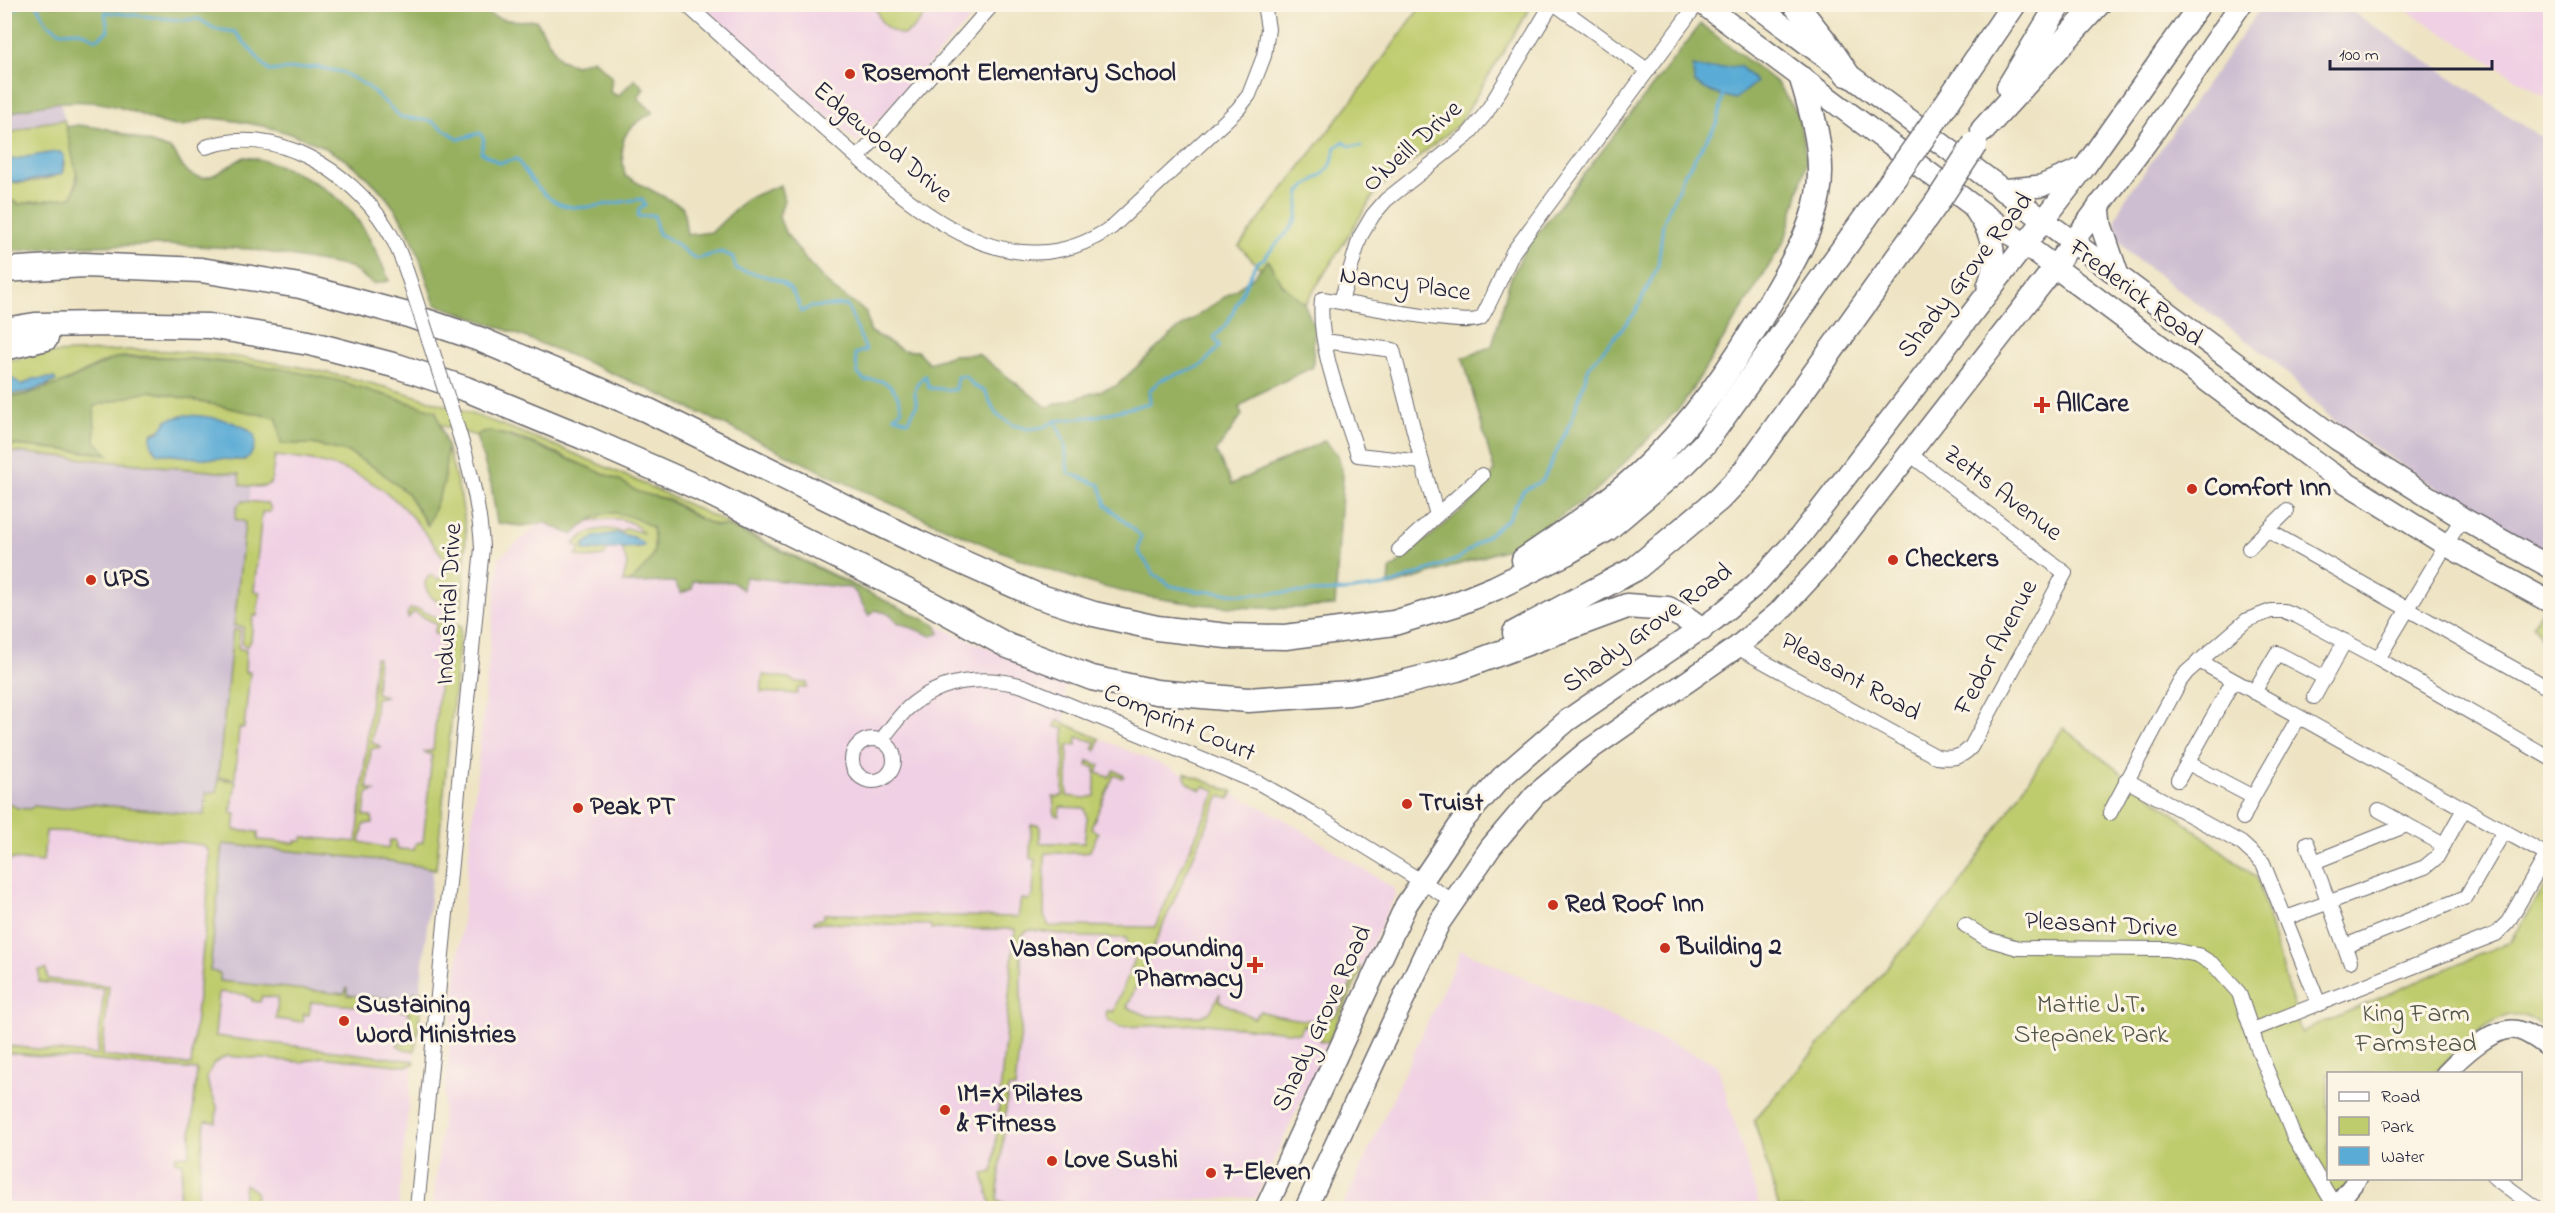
<svg xmlns="http://www.w3.org/2000/svg" width="2555" height="1213" font-family="'Indie Flower',sans-serif">
<rect width="100%" height="100%" fill="#fcf5e5"/>
<filter id="ink" filterUnits="userSpaceOnUse"><feTurbulence type="fractalNoise" baseFrequency=".0167" numOctaves="2"/><feDisplacementMap in="SourceGraphic" scale="12" xChannelSelector="R" yChannelSelector="G"/><feConvolveMatrix kernelMatrix="1 2 1 2 8 2 1 2 1" color-interpolation-filters="sRGB"/></filter>
<filter id="wash" filterUnits="userSpaceOnUse"><feTurbulence type="fractalNoise" baseFrequency=".008" numOctaves="4" result="noise"/><feDisplacementMap in="SourceGraphic" scale="24" xChannelSelector="R" yChannelSelector="G"/><feGaussianBlur stdDeviation="1.35" result="paint"/><feColorMatrix in="noise" values="0 0 0 0 0 0 0 0 0 0 0 0 0 0 0 0 0 1.4 0 .05"/><feComposite in="paint" operator="in"/></filter>
<g filter="url(#wash)">
<rect width="100%" height="100%" fill="#eee4c4"/>
<!-- built -->
<g fill="#f0d0e4">
<path d="M702 5H983L857 143Z"/>
<path d="M2398 5H2550V100L2549 99Z"/>
<path d="M273 449 347 460 402 497 459 565 429 860 219 838 419 1002 398 1208H5L4 816 253 467Z"/>
<path d="M596 476 1065 682V724L1251 802 1284 819 1393 888 1395 895 1257 1197 1010 1208H433L499 558Z"/>
<path d="M1461 950 1717 1064 1760 1208H1342Z"/>
</g>
<!-- industrial -->
<g fill="#cebed1">
<path d="M2263 5H2342L2550 143V553L2443 492 2334 421 2278 364 2129 253 2118 238 2115 219 2125 199Z"/>
<path d="M60 102 74 155 5 198 4 115 45 103Z"/>
<path d="M5 441 253 467 214 838 5 816Z"/>
<path d="M223 844 390 861 433 869 420 992 414 993 413 1001 347 995 345 988V994L220 981 210 971Z"/>
</g>
<!-- green -->
<g fill="#bfcc6e" stroke="#707754" stroke-width="1.5" fill-rule="evenodd">
<path d="M876 5V4L933 5 912 30 903 35C886 30 878 22 876 5Z"/>
<path d="M1422 5H1532L1459 124 1377 190 1304 306 1287 297 1239 246 1360 90Z"/>
<path d="M64 120C72 148 82 169 72 197L19 204 5 198V181C20 186 50 180 64 172V156L38 155 5 161 4 135 41 123Z"/>
<path d="M131 350C392 350 631 476 860 588L727 526C705 526 689 510 669 500 660 496 648 496 638 492 609 480 503 418 476 436L440 425 435 411C355 383 274 365 189 358 170 357 135 354 116 358 101 361 84 373 70 379 50 389 27 395 5 398V395L49 385 54 378 33 379 22 385 16 381 5 379 4 361 50 353Z"/>
<path d="M150 391 277 418 282 444H312L348 452 377 469 407 493 427 525 444 483 447 446 461 498 466 532 462 608C447 606 426 602 425 582L430 575H433L438 580 451 568C397 492 371 465 275 456L271 482C264 490 250 486 240 485L239 474 5 451 4 444 107 454 95 441 94 406ZM195 416 232 423 249 429 245 460 198 458 156 453 151 445 152 433Z"/>
<path d="M243 501 267 503 271 508 270 512H262L254 591 260 592 257 616H253L251 641 247 646 242 645 243 627 234 626 245 522 235 519 237 506Z"/>
<path d="M607 512 632 515 652 527C660 556 649 564 629 583L623 582 627 564 622 548 641 547 644 544C639 540 633 539 627 537 609 531 598 535 583 547L585 551 608 549 604 556 585 558 576 555 581 548 574 544C586 531 604 525 621 532L627 528 643 533C625 512 609 520 586 521Z"/>
<path d="M2543 607 2550 611V654L2533 625Z"/>
<path d="M410 609H418L442 620 441 623 461 626 436 869 390 861 223 844 210 971 220 973V981L344 994 347 987V995L392 999 391 1005 367 1002 366 1007 311 1002 309 1015 304 1014 303 1022 276 1019 278 998 262 996 260 1002 252 1001V998L247 997V995L219 992 215 1036 414 1061V1064L407 1066 321 1057 302 1062 226 1056 213 1064 207 1077 208 1084 217 1106 216 1122 205 1121 196 1208H178L183 1163 175 1161 176 1156 189 1155 197 1070 9 1053 5 1051V1035L9 1036V1046L97 1055 104 989 39 982V970L46 969 48 979 109 986 102 1056 191 1065 207 908 209 852 204 846 197 844 82 832 46 831 43 862 11 859 5 865V807L11 804 17 808 30 809 34 806 60 809 91 804 204 815 206 793 217 792 218 779 236 781 231 813 236 814 234 830 258 832V840L295 843V841H302L303 837 357 842 375 658H378L376 693 385 696 376 698 372 743 378 745 380 747 371 749 367 788 375 791 367 793 364 815 372 817 373 823 364 824 360 842 388 848 390 840H395L397 849 414 850 416 843 423 842 432 755 424 752 433 750 444 635 434 633 437 624 414 612 408 618 407 614Z"/>
<path d="M233 630H240L238 648 246 650 245 672H250L244 728H239L235 779 218 777Z"/>
<path d="M763 675 788 678 796 682 807 683V688H798L797 694 761 692Z"/>
<path d="M1057 720 1100 739 1096 751 1093 748 1096 742 1077 737 1076 745H1068L1067 796 1085 798 1095 796V767L1087 766 1088 761 1100 765 1097 773 1109 777 1114 770 1124 776 1122 778 1114 775 1091 828 1098 833 1090 851 1084 853H1045L1044 916 1049 926 1155 927 1216 791 1205 786 1201 790C1193 786 1184 784 1185 773L1233 792 1229 799 1220 796 1127 1007 1148 1016H1201L1210 1012 1220 993 1219 1001 1254 1018 1260 1011C1274 1016 1321 1026 1334 1016 1343 1009 1352 980 1357 969L1361 967V971L1328 1042 1320 1041 1321 1032 1303 1025 1299 1033 1205 1024 1120 1027 1109 1021 1106 1016 1107 1010 1113 1012 1138 952 1129 948 1126 938 1081 937 1031 930 1025 932 1021 937V1030L1015 1088H1008L997 1201 1005 1203 1006 1208H992L983 1174 993 1172 1015 929H931V925L814 923V921L824 918V914L1018 917 1021 899 1029 900 1033 895 1035 860 1030 858 1031 825H1040V843H1084L1087 818 1084 808 1060 807 1059 816 1055 815 1053 797 1063 796 1064 728 1055 727Z"/>
<path d="M2063 728 2257 878 2301 1032 2511 941 2550 879V1033C2543 1027 2532 1016 2523 1015 2491 1009 2456 1053 2435 1073L2328 1074V1178L2356 1179 2334 1208H1779L1754 1120 1958 887Z"/>
<path d="M414 992H423L415 1051 402 1049 397 1045 398 1043H406L409 1013 400 1010 401 1000 413 1001Z"/>
<path d="M245 1184 256 1192 254 1208H242Z"/>
</g>
<!-- forest -->
<g fill="#97b061" stroke="#5c694e" stroke-width="1.5">
<path d="M475 5C495 21 511 22 536 20L560 60 576 65 593 59 612 77 610 92 618 96 635 79 644 88 638 98 653 112C620 132 619 139 625 176L683 207 687 235 712 232 746 199 780 185 784 200 779 217 785 232 806 260 832 288 866 312 870 331 902 350 917 351 929 363 953 355 978 354 1047 407 1116 386 1174 332 1252 278 1268 260 1282 284 1304 303 1314 327 1313 367 1257 394 1239 408 1242 415 1216 452 1232 484 1324 441 1338 455 1343 476 1335 606C1266 611 1202 608 1134 594 1054 578 977 541 903 509 809 468 718 419 623 378 561 351 499 326 435 304 427 282 421 259 412 239 373 155 296 126 210 118 199 119 189 127 179 126 160 125 140 113 122 108 82 96 44 102 5 115V5Z"/>
<path d="M1701 24 1777 83 1798 114 1807 161 1785 240 1683 404 1596 491 1522 544 1389 587 1390 570 1480 495 1494 470 1463 358 1492 346 1510 280 1524 251Z"/>
<path d="M78 125 108 129 170 149C178 154 178 162 184 168 204 192 226 165 245 157 280 161 332 187 354 215 369 235 380 258 389 281L373 284 350 267 250 249 179 245 72 246 5 252V198L19 204 72 197 78 180 66 127Z"/>
<path d="M170 357 277 368 336 380 436 411 447 446 444 483 428 525 407 493 377 469 348 452 312 444H281L277 418 150 391 94 406 95 441 108 454 5 444V398L25 395 67 381 115 358Z"/>
<path d="M490 431 530 443 621 481 638 492 668 500 696 517 716 526H727L763 542 936 625 940 633 932 636 897 622 890 614 875 610 869 616 856 593 850 588 745 577 743 590 732 582 693 581 692 589 681 593 674 582 629 583C649 564 660 556 652 527 619 508 600 506 573 535L546 523 521 526 497 523 491 484 476 436 482 432Z"/>
</g>
<!-- water -->
<g fill="#5aabd5" stroke="#3e6688" stroke-width="1.5">
<path d="M1693 66 1704 69 1740 66 1756 82 1735 99 1713 93 1694 83Z"/>
<path d="M55 152H60L64 156 62 174 23 182 5 181V161Z"/>
<path d="M54 378 56 381 31 391 5 395V379H13L22 385 33 379Z"/>
<path d="M186 415C207 416 239 419 254 435 257 445 252 459 241 460L198 458 156 453 151 445V435L159 432 167 420Z"/>
<path d="M616 533 633 537 643 543 644 546 587 551 584 549V544L595 537Z"/>
</g>
<g fill="none" stroke-linecap="round" stroke-linejoin="round">
<!-- stream -->
<g stroke="#5aabd5" stroke-width="3">
<path d="M36 4 47 23 61 32 79 31 97 39 108 31 105 12 181 20 199 19 215 29 235 32 269 71 316 67 342 72 367 86 401 117 431 121 459 139 480 133 484 140 481 152 499 163 517 159C558 225 576 207 642 199L645 205 639 209 638 217 654 215 658 234C675 239 682 252 697 259L721 252 733 257 736 269C767 278 792 275 801 312L810 307 847 305 866 350 855 354 858 374 865 381C888 376 898 391 902 410L894 416 908 421 917 405C913 392 914 385 925 376L929 388 955 390 957 377 965 376 975 387 985 391 996 414 1013 425 1028 429 1044 427 1055 421 1097 416 1150 403 1149 391 1160 380 1201 366 1220 346 1214 337 1227 324 1256 263 1263 259 1291 228 1297 218 1300 192 1306 186 1323 174 1331 165 1336 147 1343 142 1350 146H1361"/>
<path d="M4 9 18 8 22 4"/>
<path d="M1055 421 1065 443 1068 473 1100 485 1106 505 1141 536 1138 551 1154 574 1171 586 1197 591 1242 594 1343 591 1386 586 1458 559 1508 519 1523 491 1543 480 1572 419 1589 367 1635 313 1658 266 1663 223 1684 175 1717 123 1723 95"/>
</g>
</g>
</g>
<g filter="url(#ink)">
<g fill="none" stroke-linecap="round" stroke-linejoin="round">
<!-- street casing -->
<g stroke="#69666b" stroke-width="16">
<g id="street">
<path d="M686 4C731 45 777 85 822 126 900 195 1003 302 1112 227L1238 109 1249 95 1264 56 1268 29 1264 4"/>
<path d="M1555 4 1647 70"/>
<path d="M206 147C274 123 351 171 386 227 397 244 404 263 410 282"/>
<path d="M858 158 993 4"/>
<path d="M1341 301 1360 237 1373 215 1386 200 1467 136 1486 113 1552 4"/>
<path d="M1324 341 1393 350 1422 462 1358 455C1343 407 1317 348 1322 299 1345 302 1468 328 1481 318 1485 315 1508 262 1513 252L1697 4"/>
<path d="M1437 515 1482 475"/>
<path d="M2462 518 2378 659 2550 758"/>
<path d="M2267 530 2550 689"/>
<path d="M2249 548 2287 511"/>
<path d="M1399 550 1437 515 1422 462"/>
<path d="M1737 647 1937 757C1952 759 1961 758 1971 747L2065 573 1911 455"/>
<path d="M2199 661 2547 855"/>
<path d="M2254 692 2277 653 2325 678"/>
<path d="M2314 697 2345 641"/>
<circle cx="873" cy="760" r="21"/>
<path d="M881 740C890 730 898 717 908 708 941 679 982 675 1023 686L1259 783 1310 812 1453 901"/>
<path d="M2188 763 2253 797 2299 717"/>
<path d="M2126 780 2241 843 2263 863 2319 1004"/>
<path d="M2178 780 2233 681"/>
<path d="M2379 810 2444 845"/>
<path d="M2110 813 2180 681 2187 672 2247 620 2271 611H2284L2297 616 2378 659"/>
<path d="M2243 818 2253 797"/>
<path d="M2307 843 2350 961"/>
<path d="M2314 862 2407 825"/>
<path d="M2286 918 2425 867 2437 857 2464 809"/>
<path d="M1965 925 1987 939 2018 948 2167 949 2198 955 2214 965 2239 993 2257 1046 2294 1137 2336 1208"/>
<path d="M2345 946 2466 897 2504 831"/>
<path d="M2252 1030 2496 934 2508 922 2550 849"/>
<path d="M2495 1178 2536 1208"/>
<path d="M417 1208 482 548C480 507 471 471 459 433"/>
</g>
</g>
<!-- secondary casing -->
<g stroke="#69666b" stroke-width="21">
<g id="secondary">
<path d="M2445 1074C2460 1058 2494 1025 2517 1030 2530 1033 2540 1042 2550 1049"/>
<path d="M2334 1208 2358 1178"/>
</g>
</g>
<!-- primary casing -->
<g stroke="#69666b" stroke-width="24">
<g id="primary">
<path d="M1703 4 2329 472 2446 545 2550 602"/>
<path d="M1754 4 2337 439 2462 518 2550 567"/>
<path d="M2002 190 2041 186 2081 169"/>
<path d="M2099 205 2101 225 2118 275"/>
<path d="M1976 211C1993 236 1999 257 1988 286"/>
<path d="M1266 1208 1406 905 1461 823 1502 777 1568 720 1715 619 1755 585 1801 535 2084 168 2200 4"/>
<path d="M1306 1208 1439 923 1491 847 1535 795 1589 750 1737 647 1778 613 1824 563 2044 281 2151 136 2241 4"/>
</g>
</g>
<!-- highway casing -->
<g stroke="#69666b" stroke-width="27">
<g id="highway">
<path d="M1795 4 1826 43 1847 74"/>
<path d="M2009 87 2059 4"/>
<path d="M1938 116 2014 4"/>
<path d="M1983 130 2098 4"/>
<path d="M4 270 84 265 201 270 300 286 408 315 479 339 647 410 917 542 1038 596 1094 614 1157 628 1227 636 1285 637 1394 623 1456 604 1495 588 1566 553 1607 529 1685 463 1704 444 1896 175"/>
<path d="M4 330 35 325 103 324 209 326 309 343 397 366 466 389 583 437 699 488 917 596 1008 646 1092 678 1156 692 1248 700 1349 693 1406 682 1457 669 1627 606 1668 609 1684 617 1701 629"/>
<path d="M4 348 46 338"/>
<path d="M1524 560C1562 534 1603 507 1637 476 1693 425 1735 363 1772 299 1791 265 1811 234 1818 195 1825 157 1813 115 1802 79"/>
<path d="M1515 633 1635 569 1719 499 1742 475 1936 204"/>
</g>
</g>
<!-- street -->
<use href="#street" stroke="#fff" stroke-width="14"/>
<!-- secondary -->
<use href="#secondary" stroke="#fff" stroke-width="18"/>
<!-- primary -->
<use href="#primary" stroke="#fff" stroke-width="21"/>
<!-- highway -->
<use href="#highway" stroke="#fff" stroke-width="24"/>
<!-- street-bridge casing -->
<g stroke="#69666b" stroke-width="16" stroke-linecap="butt">
<path id="street-bridge" d="M410 282 459 433"/>
</g>
<!-- highway-bridge casing -->
<g stroke="#69666b" stroke-width="27" stroke-linecap="butt">
<g id="highway-bridge">
<path d="M1896 175 1938 116"/>
<path d="M1936 204 1975 144"/>
</g>
</g>
<!-- street-bridge -->
<use href="#street-bridge" stroke="#fff" stroke-width="14"/>
<!-- highway-bridge -->
<use href="#highway-bridge" stroke="#fff" stroke-width="24"/>
</g>
</g>
<!-- markers -->
<g fill="#c8321e" stroke="#fcf5e5" stroke-width="2">
<circle cx="850" cy="74" r="6"/>
<path d="M2039 396h6v6h6v6h-6v6h-6v-6h-6v-6h6z"/>
<circle cx="2192" cy="489" r="6"/>
<circle cx="1893" cy="560" r="6"/>
<circle cx="91" cy="580" r="6"/>
<circle cx="1407" cy="804" r="6"/>
<circle cx="578" cy="808" r="6"/>
<circle cx="1553" cy="905" r="6"/>
<circle cx="1665" cy="948" r="6"/>
<path d="M1252 956h6v6h6v6h-6v6h-6v-6h-6v-6h6z"/>
<circle cx="344" cy="1021" r="6"/>
<circle cx="945" cy="1110" r="6"/>
<circle cx="1052" cy="1161" r="6"/>
<circle cx="1211" cy="1173" r="6"/>
</g>
<g text-anchor="middle" dominant-baseline="central" stroke-width="6" stroke-linejoin="round" paint-order="stroke">
<!-- poi labels -->
<g font-size="26" font-weight="bold" fill="#22223b" stroke="#fcf5e5" text-anchor="start">
<text x="862" y="74">Rosemont Elementary School</text>
<text x="2056" y="405">AllCare</text>
<text x="2204" y="489">Comfort Inn</text>
<text x="1905" y="560">Checkers</text>
<text x="103" y="580">UPS</text>
<text x="1419" y="804">Truist</text>
<text x="590" y="808">Peak PT</text>
<text x="1565" y="905">Red Roof Inn</text>
<text x="1677" y="948">Building 2</text>
<text x="1243" y="950" text-anchor="end">Vashan Compounding<tspan x="1243" dy="30">Pharmacy</tspan></text>
<text x="356" y="1006">Sustaining<tspan x="356" dy="30">Word Ministries</tspan></text>
<text x="957" y="1095">IM=X Pilates<tspan x="957" dy="30">&amp; Fitness</tspan></text>
<text x="1064" y="1161">Love Sushi</text>
<text x="1223" y="1173">7-Eleven</text>
</g>
<!-- street labels -->
<g font-size="26" fill="#22223b" stroke="#fcf5e5">
<text transform="translate(882 143) rotate(40)">Edgewood Drive</text>
<text transform="translate(1413 147) rotate(-42)">O'Neill Drive</text>
<text transform="translate(1966 276) rotate(-52)">Shady Grove Road</text>
<text transform="translate(1405 285) rotate(8)">Nancy Place</text>
<text transform="translate(2135 294) rotate(37)">Frederick Road</text>
<text transform="translate(2002 494) rotate(37)">Zetts Avenue</text>
<text transform="translate(450 604) rotate(-87)">Industrial Drive</text>
<text transform="translate(1648 629) rotate(-36)">Shady Grove Road</text>
<text transform="translate(1997 648) rotate(-62)">Fedor Avenue</text>
<text transform="translate(1850 678) rotate(29)">Pleasant Road</text>
<text transform="translate(1179 724) rotate(23)">Comprint Court</text>
<text transform="translate(2101 926) rotate(3)">Pleasant Drive</text>
<text transform="translate(1323 1019) rotate(-65)">Shady Grove Road</text>
</g>
<!-- park labels -->
<g font-size="26" fill="#51554a" stroke="#fcf5e5">
<text x="2091" y="1006">Mattie J.T.<tspan x="2091" dy="30">Stepanek Park</tspan></text>
<text x="2416" y="1015">King Farm<tspan x="2416" dy="30">Farmstead</tspan></text>
</g>
</g>
<!-- margin -->
<rect width="2555" height="1213" fill="none" stroke="#fcf5e5" stroke-width="24"/>
<!-- legend -->
<rect x="2327" y="1072" width="195" height="108" fill="#fcf5e5" stroke="#a5a1a1" stroke-width="1.5"/>
<rect x="2339" y="1092" width="30" height="9" fill="#ffffff" stroke="#a5a1a1" stroke-width="1.5"/>
<text x="2381" y="1102" font-size="18" fill="#22223b">Road</text>
<rect x="2339" y="1117" width="30" height="18" fill="#bfcc6e" stroke="#a5a1a1" stroke-width="1.5"/>
<text x="2381" y="1132" font-size="18" fill="#22223b">Park</text>
<rect x="2339" y="1147" width="30" height="18" fill="#5aabd5" stroke="#a5a1a1" stroke-width="1.5"/>
<text x="2381" y="1162" font-size="18" fill="#22223b">Water</text>
<!-- scale -->
<path d="M2330 60v9h162v-9" fill="none" stroke="#22223b" stroke-width="3"/>
<text x="2339" y="60" font-size="18" fill="#22223b" stroke="#fcf5e5" stroke-width="4.5" paint-order="stroke">100 m</text>
</svg>
